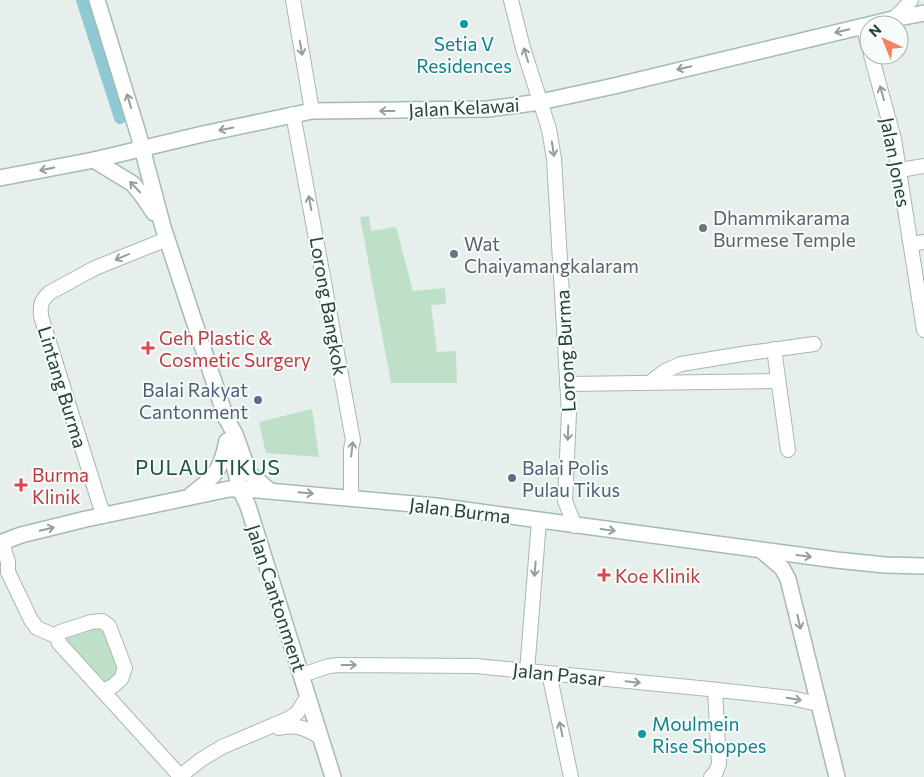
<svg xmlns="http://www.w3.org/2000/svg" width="924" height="777" font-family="Commissioner,sans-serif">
<rect width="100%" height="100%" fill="#e6efeb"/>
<!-- green -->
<g fill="#bfe0c8">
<path d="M369 216 371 231 396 227 413 291 445 288 446 304 431 305 437 352 456 351 457 383H391L360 217Z"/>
<path d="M312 409 319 457 266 453 259 422Z"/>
<path d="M95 625 102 627 119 666 116 678 103 684 65 640 66 636Z"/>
</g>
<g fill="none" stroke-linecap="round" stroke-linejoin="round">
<!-- canal -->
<path stroke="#8ec9d4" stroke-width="12" d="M82 0 120 118"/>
<!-- minor casing -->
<g stroke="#a8b8b2" stroke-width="16">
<g id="minor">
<path d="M293 0 312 111"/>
<path d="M511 0 523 48 549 129 554 159 569 413 565 501 575 526"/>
<path d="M893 19 902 11 911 0"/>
<path d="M863 26 869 48"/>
<path d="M871 55 894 139 924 330"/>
<path d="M293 114 353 440 351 449V497"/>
<path d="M900 170 924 166"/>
<path d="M911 244 924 242"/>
<path d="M774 349 788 450"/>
<path d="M652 381 665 371 681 364 742 354 814 344"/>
<path d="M567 384 778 381"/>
<path d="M104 516 99 502 41 316C40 305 41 301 49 293L95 268 167 239"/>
<path d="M2 542 8 562V572L31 620 37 628 58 637"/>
<path d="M58 637 59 643 180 776"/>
<path d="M58 637 60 632 91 622 102 621 109 626 125 668 121 679 113 686 103 691"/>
<path d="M527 671 539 521"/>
<path d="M549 673 571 777"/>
<path d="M302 675 329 666 340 665 476 666 709 689 791 698 818 704"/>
<path d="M279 728C296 724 306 728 320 737"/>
<path d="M179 777 202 759 222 747 290 718 297 713 308 696"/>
<path d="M711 777 716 772 719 764 715 690"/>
</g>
</g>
<!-- tertiary casing -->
<g stroke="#a8b8b2" stroke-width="18">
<path id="tertiary" d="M762 551 782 568 788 579 837 777"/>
</g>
<!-- secondary casing -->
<g stroke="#a4bbb3" stroke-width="18">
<g id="secondary">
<path d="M97 0 138 133 163 227 226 418 235 434 249 473 269 490"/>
<path d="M94 160 133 184 144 198 154 213"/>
<path d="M0 178 94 160 203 134 312 111 488 109 540 102 614 86 893 19 924 13"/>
<path d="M230 449 240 489 248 506 333 777"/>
<path d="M192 494C215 477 221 470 227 441"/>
<path d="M0 543 21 535 86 519 229 489H246L436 506 836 560 885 565 924 566"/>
</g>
</g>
<!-- minor -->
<use href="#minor" stroke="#fff" stroke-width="14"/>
<!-- tertiary -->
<use href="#tertiary" stroke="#fff" stroke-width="15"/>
<!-- secondary -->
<use href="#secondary" stroke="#fff" stroke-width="15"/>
</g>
<!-- one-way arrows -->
<defs><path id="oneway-shaft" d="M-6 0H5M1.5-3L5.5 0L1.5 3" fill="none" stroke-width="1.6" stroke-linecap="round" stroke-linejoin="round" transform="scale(1.25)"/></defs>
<g stroke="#92a09c">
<use href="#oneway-shaft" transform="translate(842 31) rotate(166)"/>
<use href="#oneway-shaft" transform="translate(301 48) rotate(80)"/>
<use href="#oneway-shaft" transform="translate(526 55) rotate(-107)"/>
<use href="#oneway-shaft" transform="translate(684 68) rotate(167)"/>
<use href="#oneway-shaft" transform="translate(882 93) rotate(-106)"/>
<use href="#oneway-shaft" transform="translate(129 101) rotate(-107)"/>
<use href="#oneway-shaft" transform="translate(387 111) rotate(180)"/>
<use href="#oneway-shaft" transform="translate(226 129) rotate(168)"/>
<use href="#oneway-shaft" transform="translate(553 149) rotate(81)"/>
<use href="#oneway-shaft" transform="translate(47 169) rotate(169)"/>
<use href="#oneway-shaft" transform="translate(135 187) rotate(-134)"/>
<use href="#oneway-shaft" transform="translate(310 203) rotate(-101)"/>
<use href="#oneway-shaft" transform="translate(122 257) rotate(157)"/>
<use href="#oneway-shaft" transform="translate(568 433) rotate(92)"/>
<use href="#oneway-shaft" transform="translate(352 449) rotate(-83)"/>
<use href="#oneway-shaft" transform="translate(306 493) rotate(5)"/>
<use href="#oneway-shaft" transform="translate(47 529) rotate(-14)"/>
<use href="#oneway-shaft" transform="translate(608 530) rotate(8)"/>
<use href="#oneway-shaft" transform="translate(804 556) rotate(7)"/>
<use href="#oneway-shaft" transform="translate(535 569) rotate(95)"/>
<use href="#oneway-shaft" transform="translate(799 622) rotate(77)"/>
<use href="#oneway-shaft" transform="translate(349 665)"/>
<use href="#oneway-shaft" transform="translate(633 682) rotate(6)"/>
<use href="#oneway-shaft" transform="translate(794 699) rotate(10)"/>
<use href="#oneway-shaft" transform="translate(561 729) rotate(-102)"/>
</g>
<!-- markers -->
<g fill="#0f9aa8" stroke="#f7fbf9" stroke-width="2">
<circle cx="464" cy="24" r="5"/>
<circle cx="642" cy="734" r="5"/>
</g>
<g fill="#6b7280" stroke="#f7fbf9" stroke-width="2">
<circle cx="703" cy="228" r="5"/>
<circle cx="454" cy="254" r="5"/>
</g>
<g fill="#e0444e" stroke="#f7fbf9" stroke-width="2">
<path d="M145.5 340.5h5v5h5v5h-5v5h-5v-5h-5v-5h5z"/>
<path d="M18.5 477.5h5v5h5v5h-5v5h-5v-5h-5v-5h5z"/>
<path d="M601.5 567.5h5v5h5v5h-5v5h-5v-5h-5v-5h5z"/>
</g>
<g fill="#5c6f8a" stroke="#f7fbf9" stroke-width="2">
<circle cx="258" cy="400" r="5"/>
<circle cx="512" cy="478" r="5"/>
</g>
<g text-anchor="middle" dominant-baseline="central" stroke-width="4" stroke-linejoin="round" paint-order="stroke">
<!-- culture labels -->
<g font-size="19" fill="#0d838f" stroke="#f7fbf9">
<text x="464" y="43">Setia V<tspan x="464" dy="22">Residences</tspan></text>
<text x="652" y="723" text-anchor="start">Moulmein<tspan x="652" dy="22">Rise Shoppes</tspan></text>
</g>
<!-- street labels -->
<g font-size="19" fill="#24423a" stroke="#f7fbf9">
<text transform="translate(464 107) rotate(-3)">Jalan Kelawai</text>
<text transform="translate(896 162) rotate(79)">Jalan Jones</text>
<text transform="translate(329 306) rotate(80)">Lorong Bangkok</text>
<text transform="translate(565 351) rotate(-93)">Lorong Burma</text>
<text transform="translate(63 387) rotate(73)">Lintang Burma</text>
<text transform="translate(460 510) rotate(7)">Jalan Burma</text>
<text transform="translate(277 598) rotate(72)">Jalan Cantonment</text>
<text transform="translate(559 674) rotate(6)">Jalan Pasar</text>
</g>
<!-- worship labels -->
<g font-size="19" fill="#5b616d" stroke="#f7fbf9" text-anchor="start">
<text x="713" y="217">Dhammikarama<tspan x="713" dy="22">Burmese Temple</tspan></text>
<text x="464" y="243">Wat<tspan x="464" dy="22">Chaiyamangkalaram</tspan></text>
</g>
<!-- health labels -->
<g font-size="19" fill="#be3a42" stroke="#f7fbf9" text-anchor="start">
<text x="159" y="337">Geh Plastic &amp;<tspan x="159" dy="22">Cosmetic Surgery</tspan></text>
<text x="32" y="474">Burma<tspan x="32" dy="22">Klinik</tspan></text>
<text x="615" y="575">Koe Klinik</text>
</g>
<!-- service labels -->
<g font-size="19" fill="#4e5e75" stroke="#f7fbf9" text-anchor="end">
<text x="248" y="389">Balai Rakyat<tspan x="248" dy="22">Cantonment</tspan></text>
<text x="522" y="467" text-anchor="start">Balai Polis<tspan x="522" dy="22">Pulau Tikus</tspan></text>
</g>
<!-- quarter labels -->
<g font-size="21" letter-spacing="1" fill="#1f5548" stroke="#f7fbf9">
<text x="208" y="466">PULAU TIKUS</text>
</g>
</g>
<!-- north arrow -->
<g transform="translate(884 40) rotate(316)"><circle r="24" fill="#f7fbf9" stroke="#a3b1ad"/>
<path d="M0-4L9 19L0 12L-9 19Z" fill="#f4845f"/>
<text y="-8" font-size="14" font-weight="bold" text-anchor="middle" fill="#24423a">N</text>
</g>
</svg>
